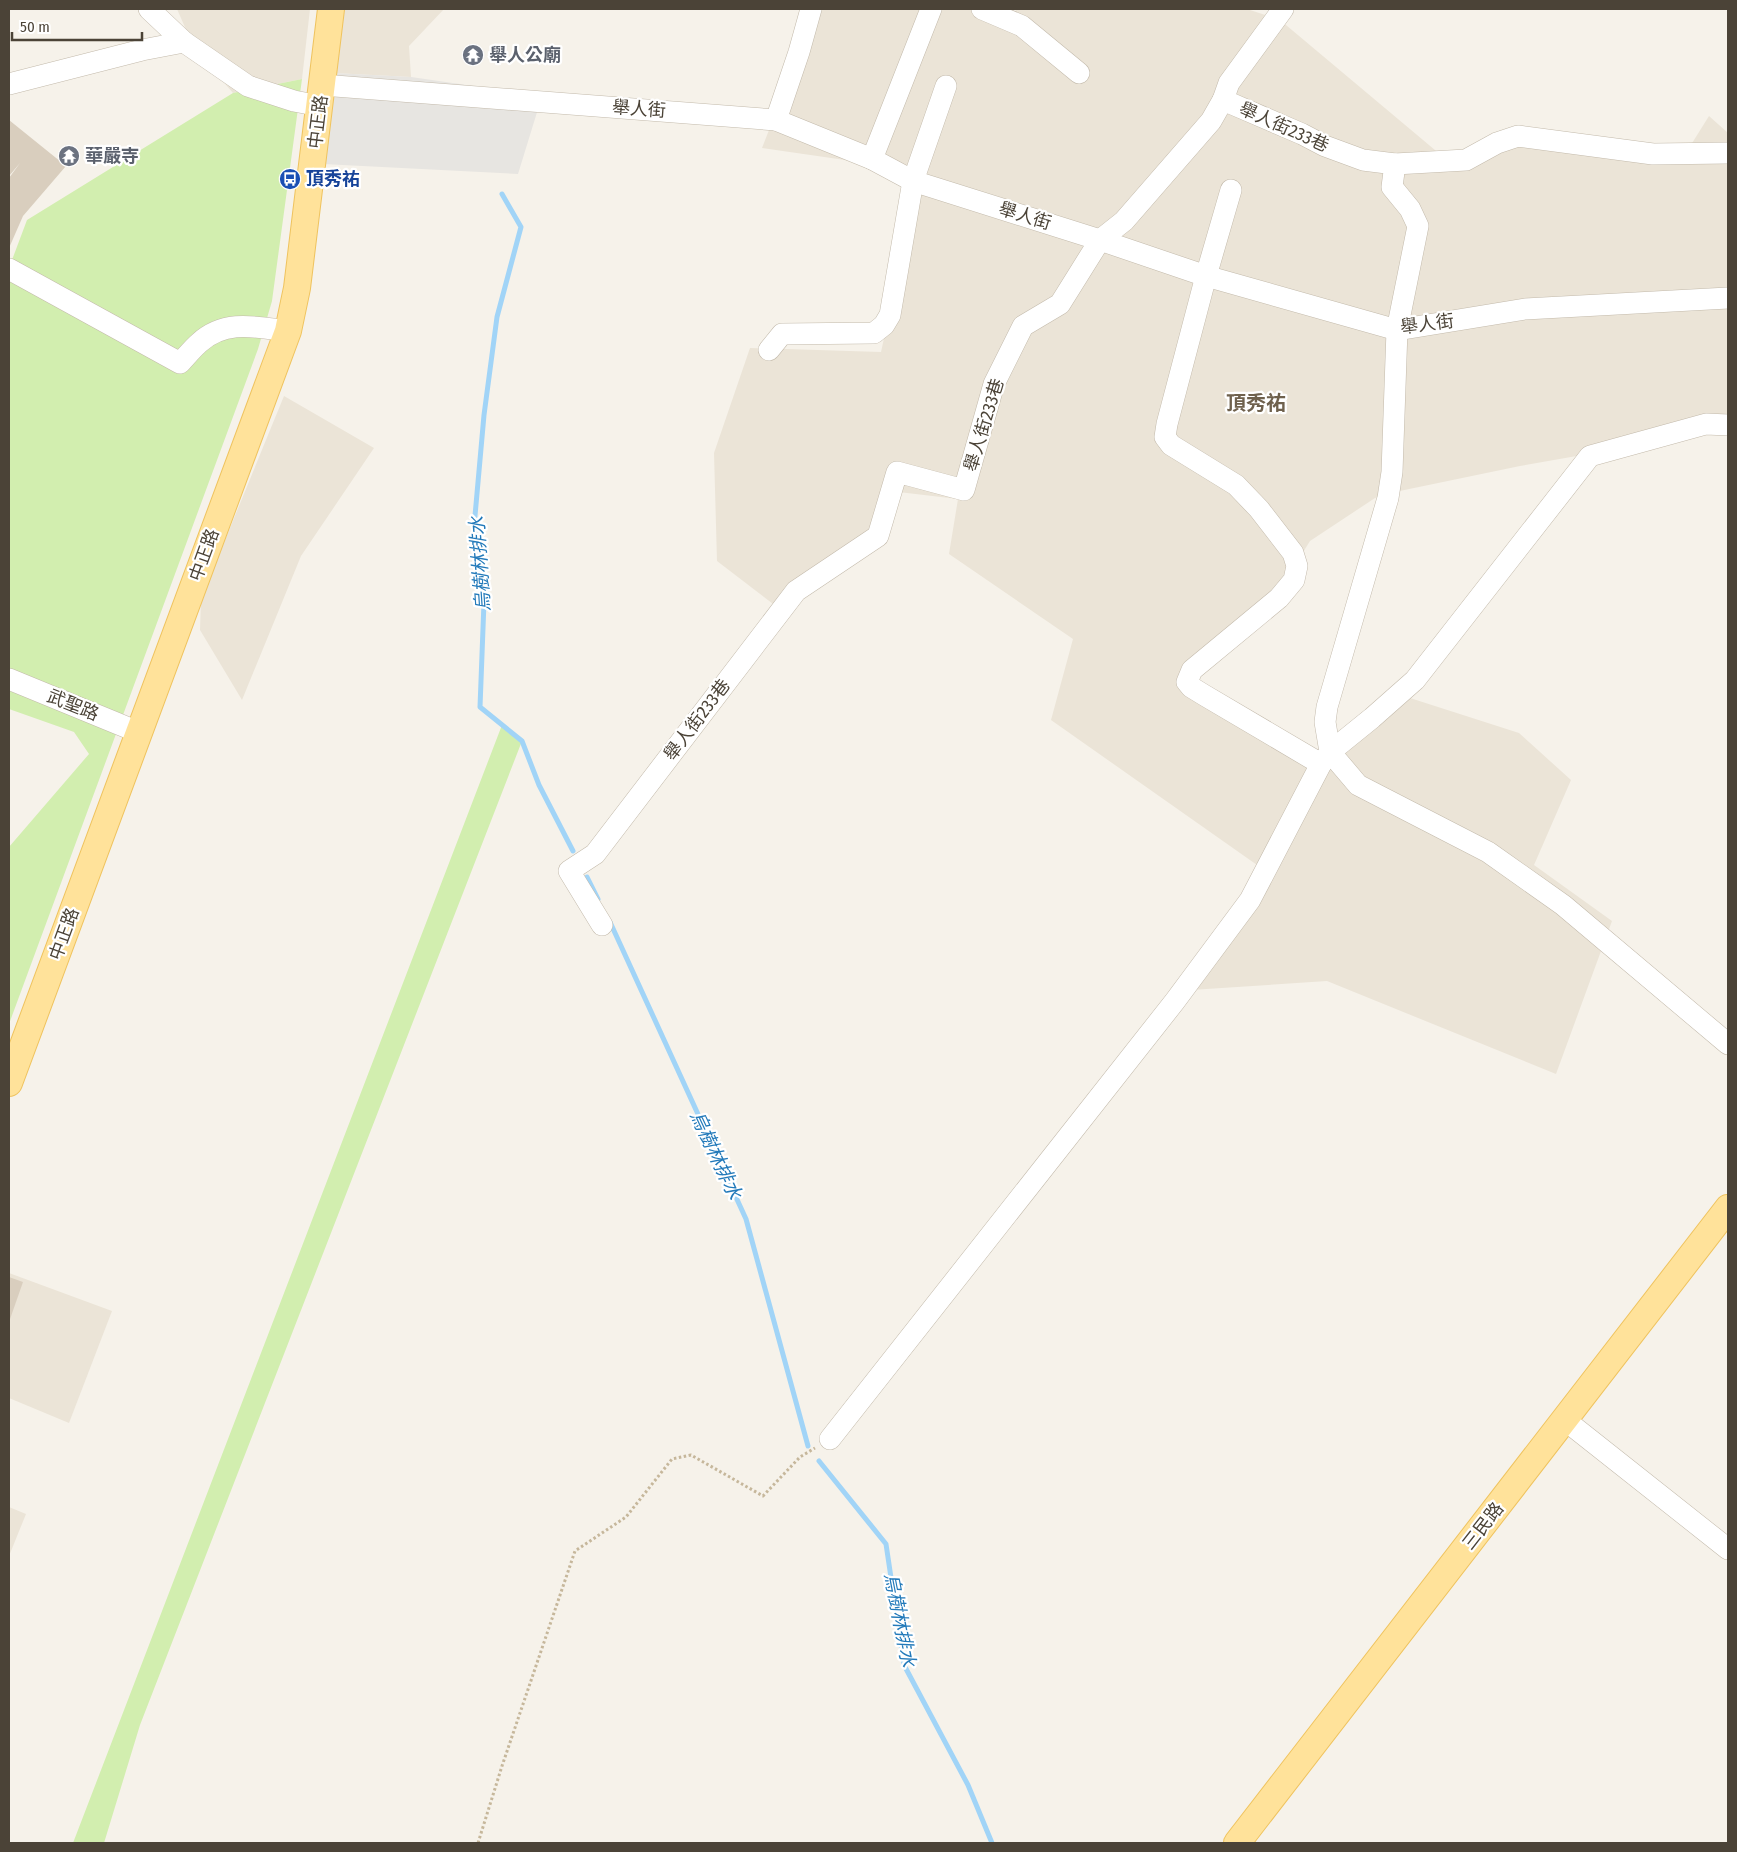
<svg xmlns="http://www.w3.org/2000/svg" width="1737" height="1852" font-family="'Fira Sans Condensed','Noto Sans TC',sans-serif">
<rect width="100%" height="100%" fill="#f6f2ea"/>
<!-- residential -->
<g fill="#ebe4d7">
<path d="M177 9H310L302 79 233 93 194 48Z"/>
<path d="M342 9H444L409 46 411 77 334 73Z"/>
<path d="M812 9H979L1006 21 1017 9H1247L1280 20 1454 166 1505 138 1684 156 1709 116 1728 133V431L1662 441 1520 466 1390 493 1375 498 1310 541 1285 581 1185 680 1318 756 1410 698 1519 733 1571 780 1534 865 1612 921 1556 1074 1327 981 1191 990 1267 872 1051 720 1073 639 949 554 958 499 890 491 882 538 781 610 717 561 714 453 750 348 881 352 921 171 762 148 801 48Z"/>
<path d="M284 396 374 448 301 556 242 700 200 630 201 599Z"/>
<path d="M9 1273 112 1311 69 1423 9 1398Z"/>
<path d="M9 1507 26 1514 9 1556Z"/>
</g>
<!-- green -->
<g fill="#d2eeaf">
<path d="M302 79 272 301 258 349 9 1024V847L89 754 74 732 9 709V268L27 220 233 93Z"/>
<path d="M502 725 522 741 140 1725 104 1843H73Z"/>
</g>
<!-- parking -->
<path fill="#e7e5e1" d="M334 73 411 77 542 96 518 174 323 164Z"/>
<g fill="none" stroke-linecap="round" stroke-linejoin="round">
<!-- stream -->
<g stroke="#a1d4f7" stroke-width="5">
<path d="M502 194 521 227 497 317 484 415 474 527 484 602 480 707 522 741 539 785 573 851"/>
<path d="M587 877 598 899"/>
<path d="M610 922 746 1219 808 1446"/>
<path d="M819 1461 886 1544 904 1665 968 1785 992 1843"/>
</g>
</g>
<!-- building -->
<g fill="#d9cebe">
<path d="M9 120 66 166 23 216 9 248V178L20 163 9 176Z"/>
<path d="M9 1277 23 1282 9 1322Z"/>
</g>
<g fill="none" stroke-linecap="round" stroke-linejoin="round">
<!-- minor casing -->
<g stroke="#c3baab" stroke-width="22">
<g id="minor">
<path d="M982 9 1022 26 1079 73"/>
<path d="M184 42 248 86 294 101 320 106"/>
<path d="M9 84 142 50 184 42 149 9"/>
<path d="M322 85 776 120 872 159 913 181 1100 240 1206 276 1397 330 1525 309 1728 298"/>
<path d="M1223 100 1229 83 1283 9"/>
<path d="M776 120 799 52 811 9"/>
<path d="M872 159 931 9"/>
<path d="M1395 164 1392 187 1410 209 1418 226 1397 330 1392 472 1388 498 1327 707 1325 722 1330 752 1358 785 1488 852 1563 905 1728 1044"/>
<path d="M1231 190 1206 276 1167 424 1165 437 1171 445 1236 485 1259 509 1293 553 1297 566 1294 580 1279 598 1192 670 1187 682 1191 687 1204 695 1321 764"/>
<path d="M9 269 180 363C186 357 192 349 199 343 225 319 256 327 288 331"/>
<path d="M769 350 782 334 874 333 884 325 890 315 913 181 946 86"/>
<path d="M9 679 138 732"/>
<path d="M602 925 569 871 595 854 796 591 878 536 897 472 964 490 994 384 1023 326 1060 304 1100 240 1124 221 1211 121 1223 100 1302 134 1325 146 1363 160 1395 164 1466 160 1497 143 1518 136 1653 154 1728 153"/>
<path d="M1565 1420 1728 1549"/>
<path d="M830 1439 1175 1001 1250 900 1321 764 1330 752 1372 718 1415 680 1590 456 1706 424 1728 425"/>
</g>
</g>
<!-- major casing -->
<g stroke="#efc35e" stroke-width="28">
<g id="major">
<path d="M9 1083 288 331 297 288 331 9"/>
<path d="M1237 1843 1728 1208"/>
</g>
</g>
<!-- path -->
<path stroke="#c6b79b" stroke-width="3" stroke-dasharray="2.5 2.5" stroke-linecap="butt" d="M478 1843 502 1766 575 1551 626 1517 672 1459 691 1455 763 1496 800 1457 815 1448"/>
<!-- minor -->
<use href="#minor" stroke="#fff" stroke-width="21"/>
<!-- major -->
<use href="#major" stroke="#ffe29a" stroke-width="26"/>
</g>
<!-- icons -->
<defs>
<g id="temple-disc" transform="scale(1.125)"><circle r="9.5" fill="#6b7280" stroke="#fff"/><path d="M0-6L5-2H3V0L6.5 2.5H4V6H1.5V3h-3V6H-4V2.5H-6.5L-3 0V-2H-5Z" fill="#fff"/></g>
<g id="bus-disc" transform="scale(1.125)"><circle r="9.5" fill="#1a4fb4" stroke="#fff"/><path d="M-5-6H5V4H4V6H2V4H-2V6H-4V4H-5ZM-3.5-4V0h7V-4ZM-3.5 1.2v1.5H-2V1.2ZM2 1.2v1.5H3.5V1.2Z" fill="#fff"/></g>
</defs>
<g fill-rule="evenodd">
<use href="#temple-disc" x="473" y="55"/>
<use href="#temple-disc" x="69" y="156"/>
<use href="#bus-disc" x="290" y="179"/>
</g>
<g text-anchor="middle" dominant-baseline="central" stroke-width="4.5" stroke-linejoin="round" paint-order="stroke">
<!-- worship labels -->
<g font-size="18" font-weight="bold" fill="#5b616d" stroke="#fff" text-anchor="start">
<text x="489" y="55">舉人公廟</text>
<text x="85" y="156">華嚴寺</text>
</g>
<!-- street labels -->
<g font-size="18" fill="#4b4337" stroke="#fff">
<text transform="translate(639 109) rotate(4)">舉人街</text>
<text transform="translate(318 122) rotate(-83)">中正路</text>
<text transform="translate(1284 127) rotate(24)">舉人街233巷</text>
<text transform="translate(1025 216) rotate(17)">舉人街</text>
<text transform="translate(1427 324) rotate(-7)">舉人街</text>
<text transform="translate(984 425) rotate(-73)">舉人街233巷</text>
<text transform="translate(204 555) rotate(-70)">中正路</text>
<text transform="translate(73 705) rotate(22)">武聖路</text>
<text transform="translate(697 720) rotate(-53)">舉人街233巷</text>
<text transform="translate(64 934) rotate(-70)">中正路</text>
<text transform="translate(1483 1526) rotate(-52)">三民路</text>
</g>
<!-- transit labels -->
<g font-size="18" font-weight="bold" fill="#164399" stroke="#fff" text-anchor="start">
<text x="306" y="179">頂秀祐</text>
</g>
<!-- water labels -->
<g font-size="19" font-style="italic" fill="#237aba" stroke="#fff">
<text transform="translate(480 564) rotate(-94)">烏樹林排水</text>
<text transform="translate(716 1155) rotate(65)">烏樹林排水</text>
<text transform="translate(900 1620) rotate(79)">烏樹林排水</text>
</g>
<!-- quarter labels -->
<g font-size="20" font-weight="bold" fill="#6f614d" stroke="#fff">
<text x="1256" y="403">頂秀祐</text>
</g>
</g>
<!-- border -->
<rect width="1737" height="1852" fill="none" stroke="#4b4337" stroke-width="20"/>
<!-- scale -->
<path d="M12 32v8h130v-8" fill="none" stroke="#4b4337" stroke-width="2.5"/>
<text x="20" y="32" font-size="15" fill="#4b4337" stroke="#ffffff" stroke-width="4" paint-order="stroke">50 m</text>
</svg>
